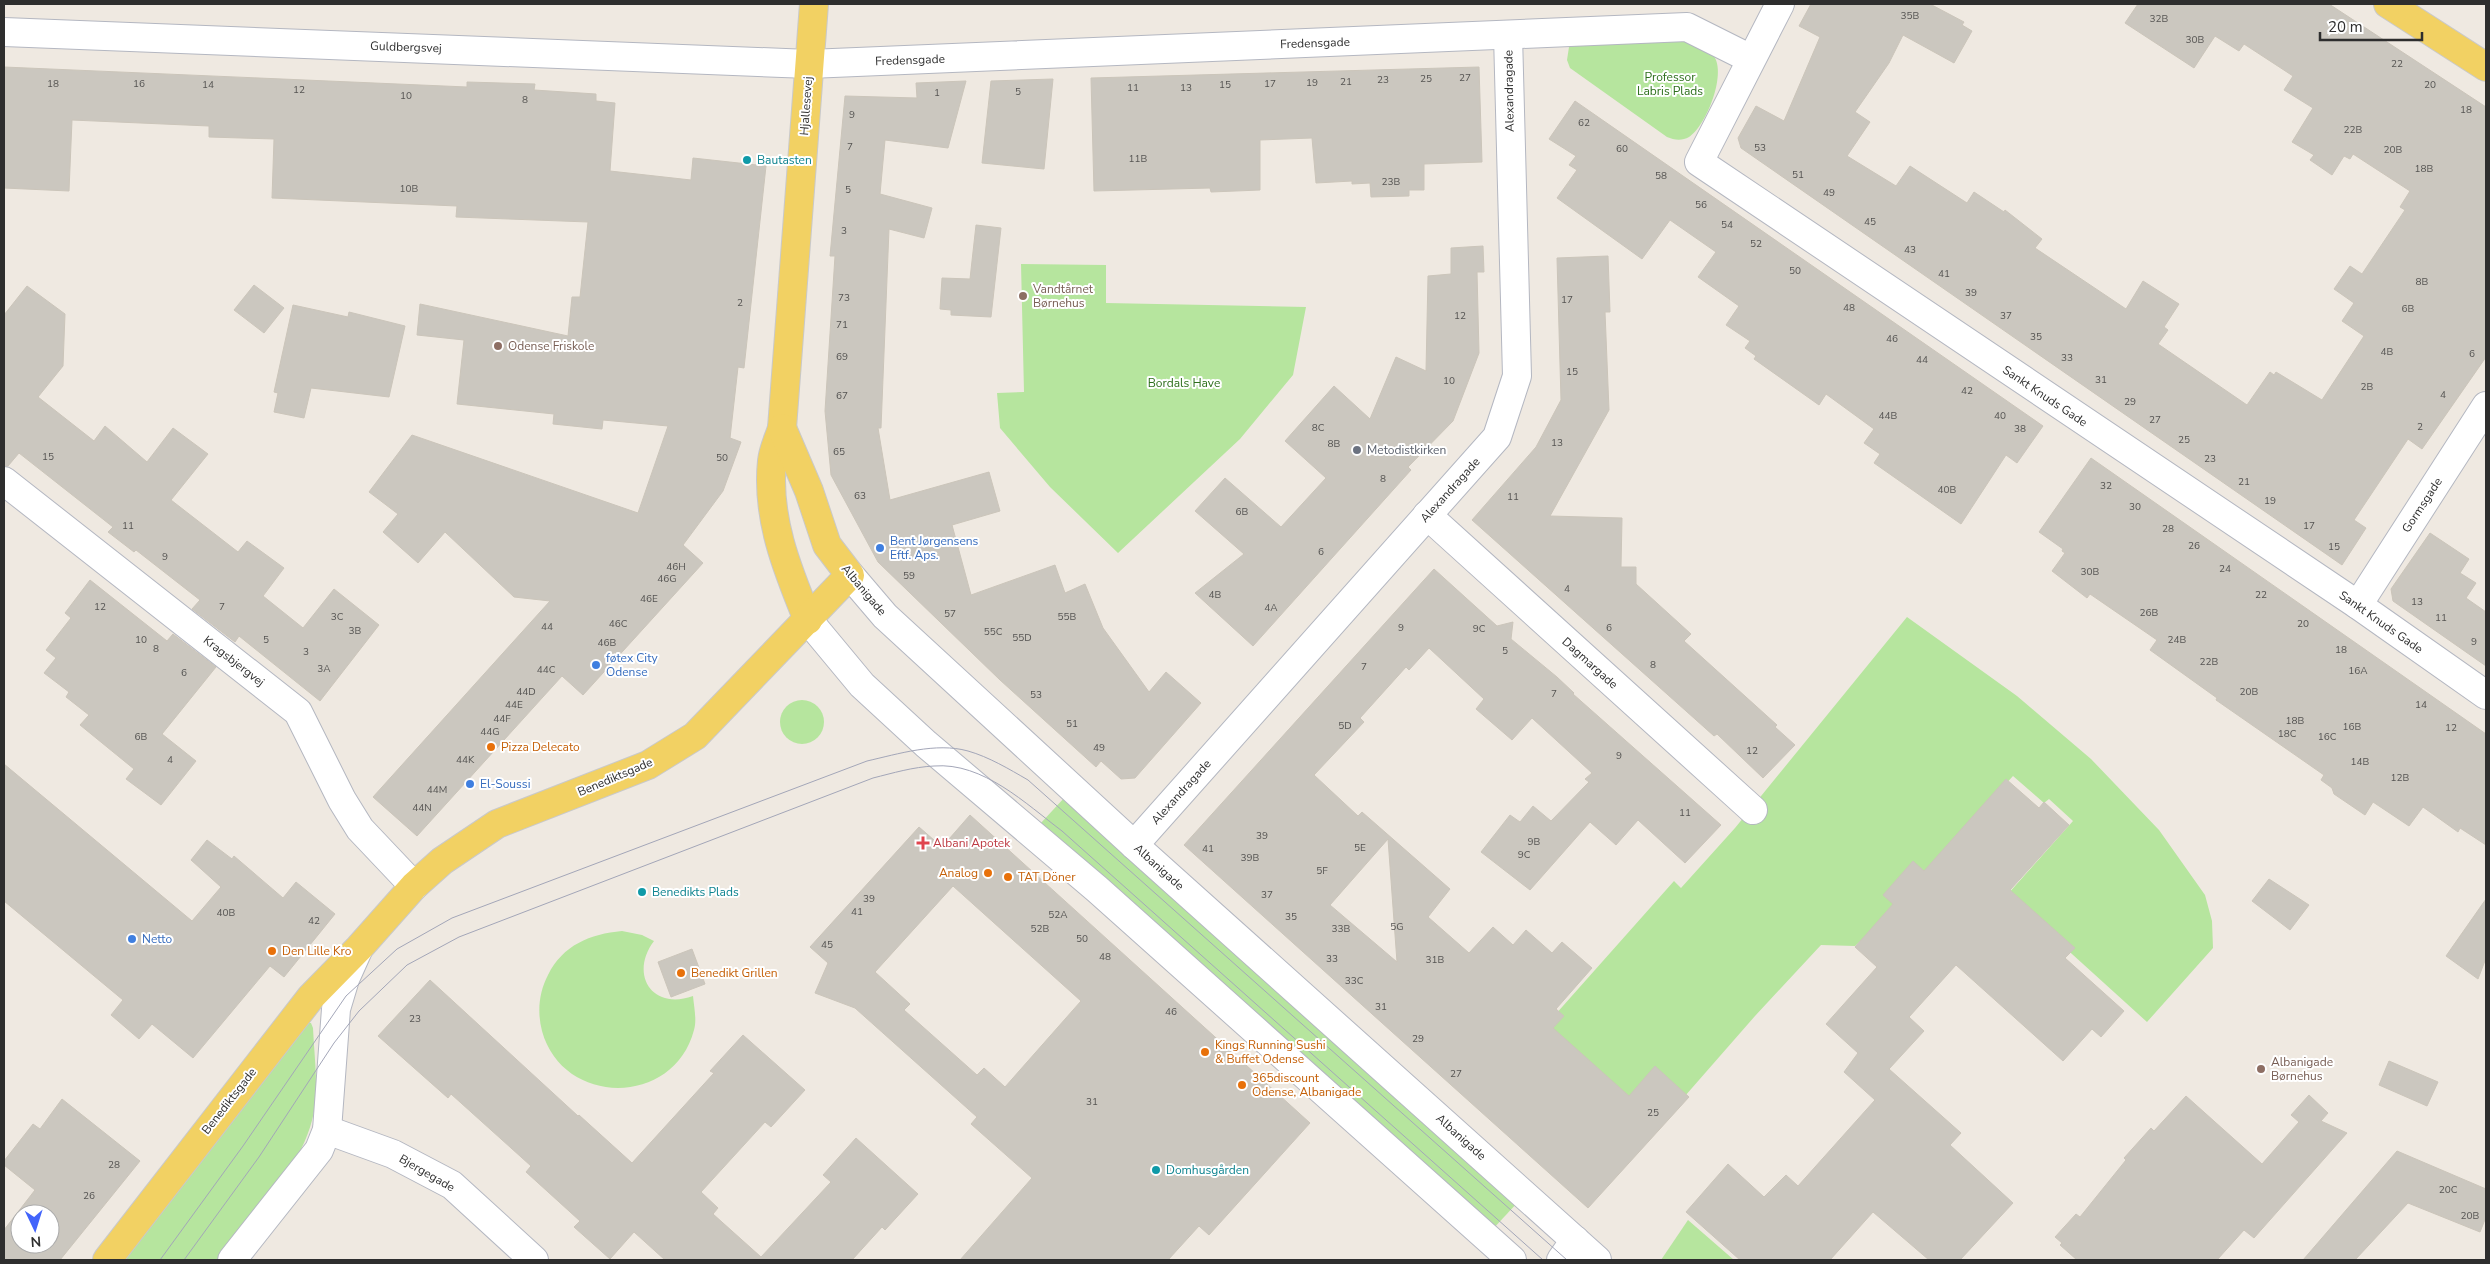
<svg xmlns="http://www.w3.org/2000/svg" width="2490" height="1264" font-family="'Nunito Sans',sans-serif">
<rect width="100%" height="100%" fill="#efe9e1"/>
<!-- green -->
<g fill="#b6e59e">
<path d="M1680 40C1691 43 1704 46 1712 54 1729 70 1706 127 1689 137 1682 141 1674 140 1667 137L1570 68 1567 60 1569 47 1575 44Z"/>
<path d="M1021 264 1106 265V303L1306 307 1293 375 1240 439 1118 553 1050 487 1000 428 997 393 1024 392Z"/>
<path d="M1907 617 2017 696 2091 759 2159 830 2205 895 2212 921 2213 948 2147 1022 2007 895 2073 821 2049 799 2044 803 2013 776 1872 931 1855 946 1821 945 1755 1016 1594 1200 1475 1105 1674 881 1681 888 1735 828Z"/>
<circle cx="802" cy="722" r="22"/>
<path d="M1065 797 1518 1202 1492 1230 1040 824Z"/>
<path d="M622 931 642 935 654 941C629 974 652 1011 693 996 694 1007 697 1020 694 1030 674 1107 563 1107 542 1031 537 1012 539 992 548 975 563 945 590 934 622 931Z"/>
<path d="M307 1023H311L313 1028C314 1053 318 1081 315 1105 308 1163 254 1215 219 1260H123Z"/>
<path d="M1688 1220 1734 1260H1661Z"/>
</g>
<!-- building -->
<g fill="#cbc7bf" stroke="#cbc5ba" fill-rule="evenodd">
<path d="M1811 4H1930L1964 22 1962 25 1972 31 1954 63 1903 35 1889 63 1855 112 1870 122 1847 156 1896 186 1910 166 1967 203 1974 192 2004 212 2005 210 2042 239 2035 248 2126 309 2143 281 2179 304 2164 327 2168 330 2158 344 2247 405 2270 372 2274 375 2276 372 2322 400 2364 336 2342 321 2354 303 2334 289 2350 266 2362 274 2405 210 2400 207 2410 191 2353 154 2350 159 2344 156 2332 175 2310 160 2314 155 2292 142 2313 108 2284 90 2293 76 2244 44 2239 51 2215 36 2194 68 2125 23 2138 4H2329L2486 107V357L2422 449 2408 439 2354 520 2366 528 2342 565 1741 148 1738 138 1756 106 1784 121 1820 37 1799 26Z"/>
<path d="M4 67 467 87V82L535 84 534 90 596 94V101L615 103 610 171 691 180 693 158 766 166 744 368 738 367 730 438 741 442 723 491 683 545 703 563 583 695 562 676 417 836 373 797 550 601 514 597 445 532 418 563 383 532 398 514 369 492 412 435 638 513 668 426 603 420 602 429 553 424 554 414 457 404 464 340 417 335 420 304 568 336 572 297H580L588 222 456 217 457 206 272 198 274 139 209 137V126L72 120 69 191 4 188Z"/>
<path d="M1479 67 1482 162 1424 164V190H1409V196L1371 197 1370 183 1352 184V181L1316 183 1312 138 1260 140V190L1211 192 1210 188 1094 191 1091 78Z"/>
<path d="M1053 79 1044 169 982 163 991 81Z"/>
<path d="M966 81 948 148 885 140 880 194 932 208 924 238 889 229 881 428H878L890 500 989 472 1000 511 952 525 971 595 1055 565 1065 593 1085 584 1103 628 1149 692 1166 672 1201 703 1135 778 1121 779 1101 761 1096 767 1000 680 878 562 831 475 825 411 835 256H830L845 96 917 98 916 83Z"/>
<path d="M1575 101 2043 426 2017 463 2006 455 1961 524 1874 463 1880 454 1864 443 1874 429 1826 394 1819 405 1754 359 1756 356 1745 348 1750 341 1726 325 1739 306 1698 277 1716 252 1670 220 1642 259 1557 198 1577 170 1569 165 1576 156 1549 139Z"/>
<path d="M976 225 1001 228 991 317 951 315V310L940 309 942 278 970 279Z"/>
<path d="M1483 246 1484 272H1477L1479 353 1453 421 1408 467 1411 470 1253 646 1195 593 1244 554 1195 511 1225 478 1281 527 1326 478 1285 441 1334 386 1370 419 1396 357 1426 371 1428 276 1451 274V248Z"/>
<path d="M1608 256 1610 312H1605L1609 410 1550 516 1622 518 1621 567H1636V584L1691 634 1684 641 1777 725 1775 727 1795 745 1763 778 1717 734 1714 736 1472 520 1536 447 1561 400 1557 258Z"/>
<path d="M254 285 284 308 264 333 234 310Z"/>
<path d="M27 286 65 314 63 366 38 397 94 441 105 426 147 462 173 428 208 454 171 500 238 552 247 541 284 568 263 596 303 628 334 589 379 625 320 701 239 636 235 642 192 609 200 600 136 550 134 552 108 532 113 527 19 453 8 466H4V315Z"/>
<path d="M293 305 348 317 349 312 405 326 389 397 311 388 304 418 274 412 278 393 274 392Z"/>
<path d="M2091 458 2486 734V845L2460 828 2458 832 2423 807 2409 826 2373 802 2365 815 2334 794 2332 788 2321 780 2324 775 2216 700 2217 698 2150 650 2157 640 2090 594 2087 598 2052 571 2065 553 2062 551 2063 549 2039 532Z"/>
<path d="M2430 533 2469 559 2460 573 2476 583 2466 598 2486 612V666L2393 601 2391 589Z"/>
<path d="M1434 569 1497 626 1513 622 1511 639 1557 677 1574 693 1573 694 1721 825 1685 863 1638 820 1616 845 1590 822 1530 890 1481 852 1510 815 1520 822 1533 806 1551 821 1589 782 1585 779 1592 773 1532 718 1512 740 1476 709 1484 699 1429 648 1409 670 1406 667 1360 718 1364 722 1314 775 1358 816 1362 812 1450 889 1428 917 1469 953 1493 927 1513 945 1526 930 1552 953 1562 942 1592 968 1556 1009 1564 1016 1553 1028 1629 1096 1655 1066 1689 1097 1588 1208 1184 845ZM1388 839 1397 962 1330 905Z"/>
<path d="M90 580 167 641 173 634 216 667 162 734 196 761 161 805 126 779 134 769 80 725 89 715 66 697 69 692 44 673 56 658 46 650 71 618 65 613Z"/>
<path d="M4 764 192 921 221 887 191 860 207 840 232 859 234 856 283 898 296 882 335 914 284 977 270 966 193 1058 152 1024 139 1039 111 1015 123 1000 4 901Z"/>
<path d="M2006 779 2039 808 2044 802 2069 825 2010 890 2075 948 2065 958 2124 1011 2101 1037 2092 1029 2063 1061 1956 965 1909 1017 1924 1031 1889 1069 1961 1133 1950 1145 2013 1203 1960 1260H1929L1873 1212 1830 1260H1740L1686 1212 1728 1164 1764 1197 1786 1175 1798 1186 1875 1100 1844 1072 1858 1053 1826 1024 1877 967 1855 947 1893 904 1883 895 1913 861 1924 871Z"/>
<path d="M970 815 1310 1123 1209 1235 1199 1226 1168 1260H960L1032 1178 971 1124 977 1117 855 1008 815 993 828 963 810 947 919 827 942 847ZM953 886 1081 1001 1005 1087 984 1068 977 1075 904 1010 910 1004 875 972Z"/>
<path d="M2269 879 2309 905 2290 930 2252 901Z"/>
<path d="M2486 899V958L2478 979 2446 956Z"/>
<path d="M692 949 705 984 671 997 658 962Z"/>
<path d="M430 980 578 1116 579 1115 632 1163 714 1073 710 1071 743 1035 805 1090 771 1127 765 1122 701 1192 718 1208 713 1214 761 1257 831 1182 823 1175 856 1138 918 1194 885 1230 882 1227 852 1260H665L634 1232 610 1259 574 1227 580 1221 526 1172 531 1166 451 1094 448 1098 378 1036Z"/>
<path d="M2389 1061 2438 1082 2427 1106 2379 1085Z"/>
<path d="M2309 1095 2328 1113 2321 1121 2347 1133 2254 1238 2244 1230 2217 1260H2077L2060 1245 2062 1243 2055 1237 2076 1214 2080 1217 2126 1160 2124 1158 2151 1128 2154 1131 2186 1096 2262 1164 2299 1122 2291 1115Z"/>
<path d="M62 1099 140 1161 60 1260H4V1230L35 1190 4 1165V1161L33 1124 40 1129ZM20 1214H50V1244H20Z"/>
<path d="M2397 1151 2486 1189V1217L2480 1232 2408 1203 2355 1260H2303Z"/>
</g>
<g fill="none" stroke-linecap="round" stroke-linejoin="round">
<!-- minor casing -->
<g stroke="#b4b7c1" stroke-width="30">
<g id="minor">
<path d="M1780 4 1699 162 2358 605 2486 695"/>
<path d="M4 32 809 64 1687 27 1751 59"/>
<path d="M4 481 298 712 342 800 360 829 414 886"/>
<path d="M1427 515 1753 810"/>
<path d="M850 575 885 616 1134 845 1597 1260"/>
<path d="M2358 605 2486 406"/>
<path d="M808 620 862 685 926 744 1097 889 1512 1260"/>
<path d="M1134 845 1497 437 1517 376 1508 35"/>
<path d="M327 1130 393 1154 452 1185 534 1260"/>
<path d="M232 1260 319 1150 327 1130 336 1009 345 979 358 950"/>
<path d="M1561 1260 1575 1240"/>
</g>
</g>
<!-- major casing -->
<g stroke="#c9c9c9" stroke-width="30">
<g id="major">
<path d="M2388 4 2486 67"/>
<path d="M808 620C787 569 766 517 772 461 773 450 779 438 782 428L814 4"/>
<path d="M107 1260 311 997 359 948 414 886 442 861 497 824 648 765 695 736 850 575 827 545 809 491 782 428"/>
</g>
</g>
<!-- minor -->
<use href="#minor" stroke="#fff" stroke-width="28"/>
<!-- major -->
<use href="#major" stroke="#f2d163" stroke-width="28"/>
<!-- tram -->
<g stroke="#a3a6b8" stroke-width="1">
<path d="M160 1260 243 1146 346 996 397 949 452 918 867 761C898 754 936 742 968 751 989 757 1009 769 1028 780L1567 1260"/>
<path d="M184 1260 259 1157 334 1043 359 1011 407 965 459 937 873 778C893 773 913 767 934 766 983 762 1026 804 1062 831L1543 1260"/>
</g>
</g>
<!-- markers -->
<g fill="#0f9aa8" stroke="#fff" stroke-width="2">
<circle cx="747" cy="160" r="5"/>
<circle cx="642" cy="892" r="5"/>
<circle cx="1156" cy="1170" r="5"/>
</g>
<g fill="#8d6e63" stroke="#fff" stroke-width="2">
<circle cx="1023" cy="296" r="5"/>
<circle cx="498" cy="346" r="5"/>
<circle cx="2261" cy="1069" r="5"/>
</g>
<circle fill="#6b7280" stroke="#fff" stroke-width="2" cx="1357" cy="450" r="5"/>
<g fill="#3f7fe0" stroke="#fff" stroke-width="2">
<circle cx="880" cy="548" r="5"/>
<circle cx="596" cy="665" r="5"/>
<circle cx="470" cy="784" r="5"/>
<circle cx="132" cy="939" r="5"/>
</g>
<g fill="#e8710a" stroke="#fff" stroke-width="2">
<circle cx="491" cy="747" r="5"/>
<circle cx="988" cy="873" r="5"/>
<circle cx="1008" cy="877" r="5"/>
<circle cx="272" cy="951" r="5"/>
<circle cx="681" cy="973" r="5"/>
<circle cx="1205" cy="1052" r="5"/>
<circle cx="1242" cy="1085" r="5"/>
</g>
<path fill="#e0444e" stroke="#fff" stroke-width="2" d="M920.5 835.5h5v5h5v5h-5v5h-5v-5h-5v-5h5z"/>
<g text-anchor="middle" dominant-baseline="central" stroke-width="4" stroke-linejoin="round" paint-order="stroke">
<!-- number labels -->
<g font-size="10" fill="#555452">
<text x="1910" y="16">35B</text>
<text x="2159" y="19">32B</text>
<text x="2195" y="40">30B</text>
<text x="2397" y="64">22</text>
<text x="1465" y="78">27</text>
<text x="1426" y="79">25</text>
<text x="1383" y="80">23</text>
<text x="1346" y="82">21</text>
<text x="1312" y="83">19</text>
<text x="53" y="84">18</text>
<text x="139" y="84">16</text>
<text x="1270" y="84">17</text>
<text x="208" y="85">14</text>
<text x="1225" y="85">15</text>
<text x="2430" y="85">20</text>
<text x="1133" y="88">11</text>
<text x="1186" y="88">13</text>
<text x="299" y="90">12</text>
<text x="1018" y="92">5</text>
<text x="937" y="93">1</text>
<text x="406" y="96">10</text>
<text x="525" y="100">8</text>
<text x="2466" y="110">18</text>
<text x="852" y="115">9</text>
<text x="1584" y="123">62</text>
<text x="2353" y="130">22B</text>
<text x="850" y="147">7</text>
<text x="1760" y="148">53</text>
<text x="1622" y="149">60</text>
<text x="2393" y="150">20B</text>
<text x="1138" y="159">11B</text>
<text x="2424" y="169">18B</text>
<text x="1798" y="175">51</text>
<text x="1661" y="176">58</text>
<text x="1391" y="182">23B</text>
<text x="409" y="189">10B</text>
<text x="848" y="190">5</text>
<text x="1829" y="193">49</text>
<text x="1701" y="205">56</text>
<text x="1870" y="222">45</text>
<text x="1727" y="225">54</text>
<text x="844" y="231">3</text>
<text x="1756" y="244">52</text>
<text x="1910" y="250">43</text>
<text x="1795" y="271">50</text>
<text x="1944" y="274">41</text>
<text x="2422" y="282">8B</text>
<text x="1971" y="293">39</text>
<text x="844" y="298">73</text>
<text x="1567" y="300">17</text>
<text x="740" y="303">2</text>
<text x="1849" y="308">48</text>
<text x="2408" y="309">6B</text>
<text x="1460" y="316">12</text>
<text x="2006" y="316">37</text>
<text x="842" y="325">71</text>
<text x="2036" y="337">35</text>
<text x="1892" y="339">46</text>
<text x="2387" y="352">4B</text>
<text x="2472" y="354">6</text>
<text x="842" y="357">69</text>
<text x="2067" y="358">33</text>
<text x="1922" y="360">44</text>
<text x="1572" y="372">15</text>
<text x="2101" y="380">31</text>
<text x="1449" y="381">10</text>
<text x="2367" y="387">2B</text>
<text x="1967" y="391">42</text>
<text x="2443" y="395">4</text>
<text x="842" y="396">67</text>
<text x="2130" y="402">29</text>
<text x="1888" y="416">44B</text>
<text x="2000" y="416">40</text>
<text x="2155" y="420">27</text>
<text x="2420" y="427">2</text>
<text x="1318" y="428">8C</text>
<text x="2020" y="429">38</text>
<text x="2184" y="440">25</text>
<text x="1557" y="443">13</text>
<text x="1334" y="444">8B</text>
<text x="839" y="452">65</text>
<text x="48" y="457">15</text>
<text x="722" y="458">50</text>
<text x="2210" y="459">23</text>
<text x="1383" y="479">8</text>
<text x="2244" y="482">21</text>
<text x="2106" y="486">32</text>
<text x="1947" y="490">40B</text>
<text x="860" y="496">63</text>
<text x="1513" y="497">11</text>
<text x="2270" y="501">19</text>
<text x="2135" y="507">30</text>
<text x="1242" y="512">6B</text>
<text x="128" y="526">11</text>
<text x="2309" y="526">17</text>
<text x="2168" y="529">28</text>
<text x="2194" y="546">26</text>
<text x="2334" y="547">15</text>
<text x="1321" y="552">6</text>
<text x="165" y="557">9</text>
<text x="676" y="567">46H</text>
<text x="2225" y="569">24</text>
<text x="2090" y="572">30B</text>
<text x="909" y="576">59</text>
<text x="667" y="579">46G</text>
<text x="1567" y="589">4</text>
<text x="1215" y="595">4B</text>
<text x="2261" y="595">22</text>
<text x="649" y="599">46E</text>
<text x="2417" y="602">13</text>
<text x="100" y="607">12</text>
<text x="222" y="607">7</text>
<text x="1271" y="608">4A</text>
<text x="2149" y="613">26B</text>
<text x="950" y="614">57</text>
<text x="337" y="617">3C</text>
<text x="1067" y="617">55B</text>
<text x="2441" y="618">11</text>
<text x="618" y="624">46C</text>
<text x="2303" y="624">20</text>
<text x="547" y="627">44</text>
<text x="1401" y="628">9</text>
<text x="1609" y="628">6</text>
<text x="1479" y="629">9C</text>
<text x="355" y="631">3B</text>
<text x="993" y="632">55C</text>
<text x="1022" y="638">55D</text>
<text x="141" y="640">10</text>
<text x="266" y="640">5</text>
<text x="2177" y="640">24B</text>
<text x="2474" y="642">9</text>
<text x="607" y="643">46B</text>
<text x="156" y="649">8</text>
<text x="2341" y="650">18</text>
<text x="1505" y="651">5</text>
<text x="306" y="652">3</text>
<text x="2209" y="662">22B</text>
<text x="1653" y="665">8</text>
<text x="1364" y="667">7</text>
<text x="324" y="669">3A</text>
<text x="546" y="670">44C</text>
<text x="2358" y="671">16A</text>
<text x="184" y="673">6</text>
<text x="526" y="692">44D</text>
<text x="2249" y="692">20B</text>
<text x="1554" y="694">7</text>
<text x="1036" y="695">53</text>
<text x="514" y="705">44E</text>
<text x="2421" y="705">14</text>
<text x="502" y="719">44F</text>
<text x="2295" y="721">18B</text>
<text x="1072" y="724">51</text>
<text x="1345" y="726">5D</text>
<text x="2352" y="727">16B</text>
<text x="2451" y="728">12</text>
<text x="490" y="732">44G</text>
<text x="2287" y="734">18C</text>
<text x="141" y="737">6B</text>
<text x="2327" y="737">16C</text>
<text x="1099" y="748">49</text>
<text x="1752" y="751">12</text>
<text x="1619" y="756">9</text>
<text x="170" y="760">4</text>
<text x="465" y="760">44K</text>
<text x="2360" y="762">14B</text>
<text x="2400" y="778">12B</text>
<text x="437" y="790">44M</text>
<text x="422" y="808">44N</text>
<text x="1685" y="813">11</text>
<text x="1262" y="836">39</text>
<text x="1534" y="842">9B</text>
<text x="1360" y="848">5E</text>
<text x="1208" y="849">41</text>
<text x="1524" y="855">9C</text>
<text x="1250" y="858">39B</text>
<text x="1322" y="871">5F</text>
<text x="1267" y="895">37</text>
<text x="869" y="899">39</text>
<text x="857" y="912">41</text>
<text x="226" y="913">40B</text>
<text x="1058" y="915">52A</text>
<text x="1291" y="917">35</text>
<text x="314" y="921">42</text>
<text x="1397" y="927">5G</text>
<text x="1040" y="929">52B</text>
<text x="1341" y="929">33B</text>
<text x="1082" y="939">50</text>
<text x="827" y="945">45</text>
<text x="1105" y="957">48</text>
<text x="1332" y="959">33</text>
<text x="1435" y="960">31B</text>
<text x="1354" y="981">33C</text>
<text x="1381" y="1007">31</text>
<text x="1171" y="1012">46</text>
<text x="415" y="1019">23</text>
<text x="1418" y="1039">29</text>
<text x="1456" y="1074">27</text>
<text x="1092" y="1102">31</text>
<text x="1653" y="1113">25</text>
<text x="114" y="1165">28</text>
<text x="2448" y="1190">20C</text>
<text x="89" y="1196">26</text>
<text x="2470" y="1216">20B</text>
</g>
<!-- street labels -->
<g font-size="12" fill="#2e2e2e" stroke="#fff">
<text transform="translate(1315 43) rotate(-2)">Fredensgade</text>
<text transform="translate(406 47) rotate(2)">Guldbergsvej</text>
<text transform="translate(910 60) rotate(-2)">Fredensgade</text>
<text transform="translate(1509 91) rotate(-91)">Alexandragade</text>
<text transform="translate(806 106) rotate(-86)">Hjallesevej</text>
<text transform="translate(2045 396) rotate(34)">Sankt Knuds Gade</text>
<text transform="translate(1450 490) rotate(-48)">Alexandragade</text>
<text transform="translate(2422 505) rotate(-57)">Gormsgade</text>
<text transform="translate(864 590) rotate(50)">Albanigade</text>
<text transform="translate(2381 622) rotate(35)">Sankt Knuds Gade</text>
<text transform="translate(234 661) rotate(38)">Kragsbjergvej</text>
<text transform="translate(1590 663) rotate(42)">Dagmargade</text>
<text transform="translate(615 777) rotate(-23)">Benediktsgade</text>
<text transform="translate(1181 792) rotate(-48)">Alexandragade</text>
<text transform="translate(1159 867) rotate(42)">Albanigade</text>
<text transform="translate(229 1101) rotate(-52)">Benediktsgade</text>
<text transform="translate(1461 1137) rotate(42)">Albanigade</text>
<text transform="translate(427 1173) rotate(30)">Bjergegade</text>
</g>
<!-- park labels -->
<g font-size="12" fill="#2c6e1b" stroke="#fff">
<text x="1670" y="77">Professor<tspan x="1670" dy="14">Labris Plads</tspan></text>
<text x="1184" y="383">Bordals Have</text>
</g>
<!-- culture labels -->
<g font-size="12" fill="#0d838f" stroke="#fff" text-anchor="start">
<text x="757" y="160">Bautasten</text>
<text x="652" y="892">Benedikts Plads</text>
<text x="1166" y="1170">Domhusgården</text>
</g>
<!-- education labels -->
<g font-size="12" fill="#785e54" stroke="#fff" text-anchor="start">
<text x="1033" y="289">Vandtårnet<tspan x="1033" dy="14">Børnehus</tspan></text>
<text x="508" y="346">Odense Friskole</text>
<text x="2271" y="1062">Albanigade<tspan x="2271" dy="14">Børnehus</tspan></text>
</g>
<!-- worship labels -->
<g font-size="12" fill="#5b616d" stroke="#fff" text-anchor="start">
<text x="1367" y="450">Metodistkirken</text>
</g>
<!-- shop labels -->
<g font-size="12" fill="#366cbe" stroke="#fff" text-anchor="start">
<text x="890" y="541">Bent Jørgensens<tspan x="890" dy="14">Eftf. Aps.</tspan></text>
<text x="606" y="658">føtex City<tspan x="606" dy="14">Odense</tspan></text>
<text x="480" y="784">El-Soussi</text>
<text x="142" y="939">Netto</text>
</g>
<!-- food labels -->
<g font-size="12" fill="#c56008" stroke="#fff" text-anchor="start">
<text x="501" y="747">Pizza Delecato</text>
<text x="978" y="873" text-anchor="end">Analog</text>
<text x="1018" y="877">TAT Döner</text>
<text x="282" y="951">Den Lille Kro</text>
<text x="691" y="973">Benedikt Grillen</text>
<text x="1215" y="1045">Kings Running Sushi<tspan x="1215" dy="14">&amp; Buffet Odense</tspan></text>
<text x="1252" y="1078">365discount<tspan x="1252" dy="14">Odense, Albanigade</tspan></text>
</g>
<!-- health labels -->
<g font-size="12" fill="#be3a42" stroke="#fff" text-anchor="start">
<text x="933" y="843">Albani Apotek</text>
</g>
</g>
<!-- border -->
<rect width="2490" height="1264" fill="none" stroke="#2e2e2e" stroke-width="10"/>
<!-- north arrow -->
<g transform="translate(35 1229) rotate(176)"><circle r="24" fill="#ffffff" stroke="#ababab"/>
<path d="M0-4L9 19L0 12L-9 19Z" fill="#4264fb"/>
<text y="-8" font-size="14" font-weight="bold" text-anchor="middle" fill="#2e2e2e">N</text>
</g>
<!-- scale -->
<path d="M2320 32v8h102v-8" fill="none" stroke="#2e2e2e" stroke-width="2.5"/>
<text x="2328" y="32" font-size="15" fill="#2e2e2e" stroke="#ffffff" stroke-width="4" paint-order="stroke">20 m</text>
</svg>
